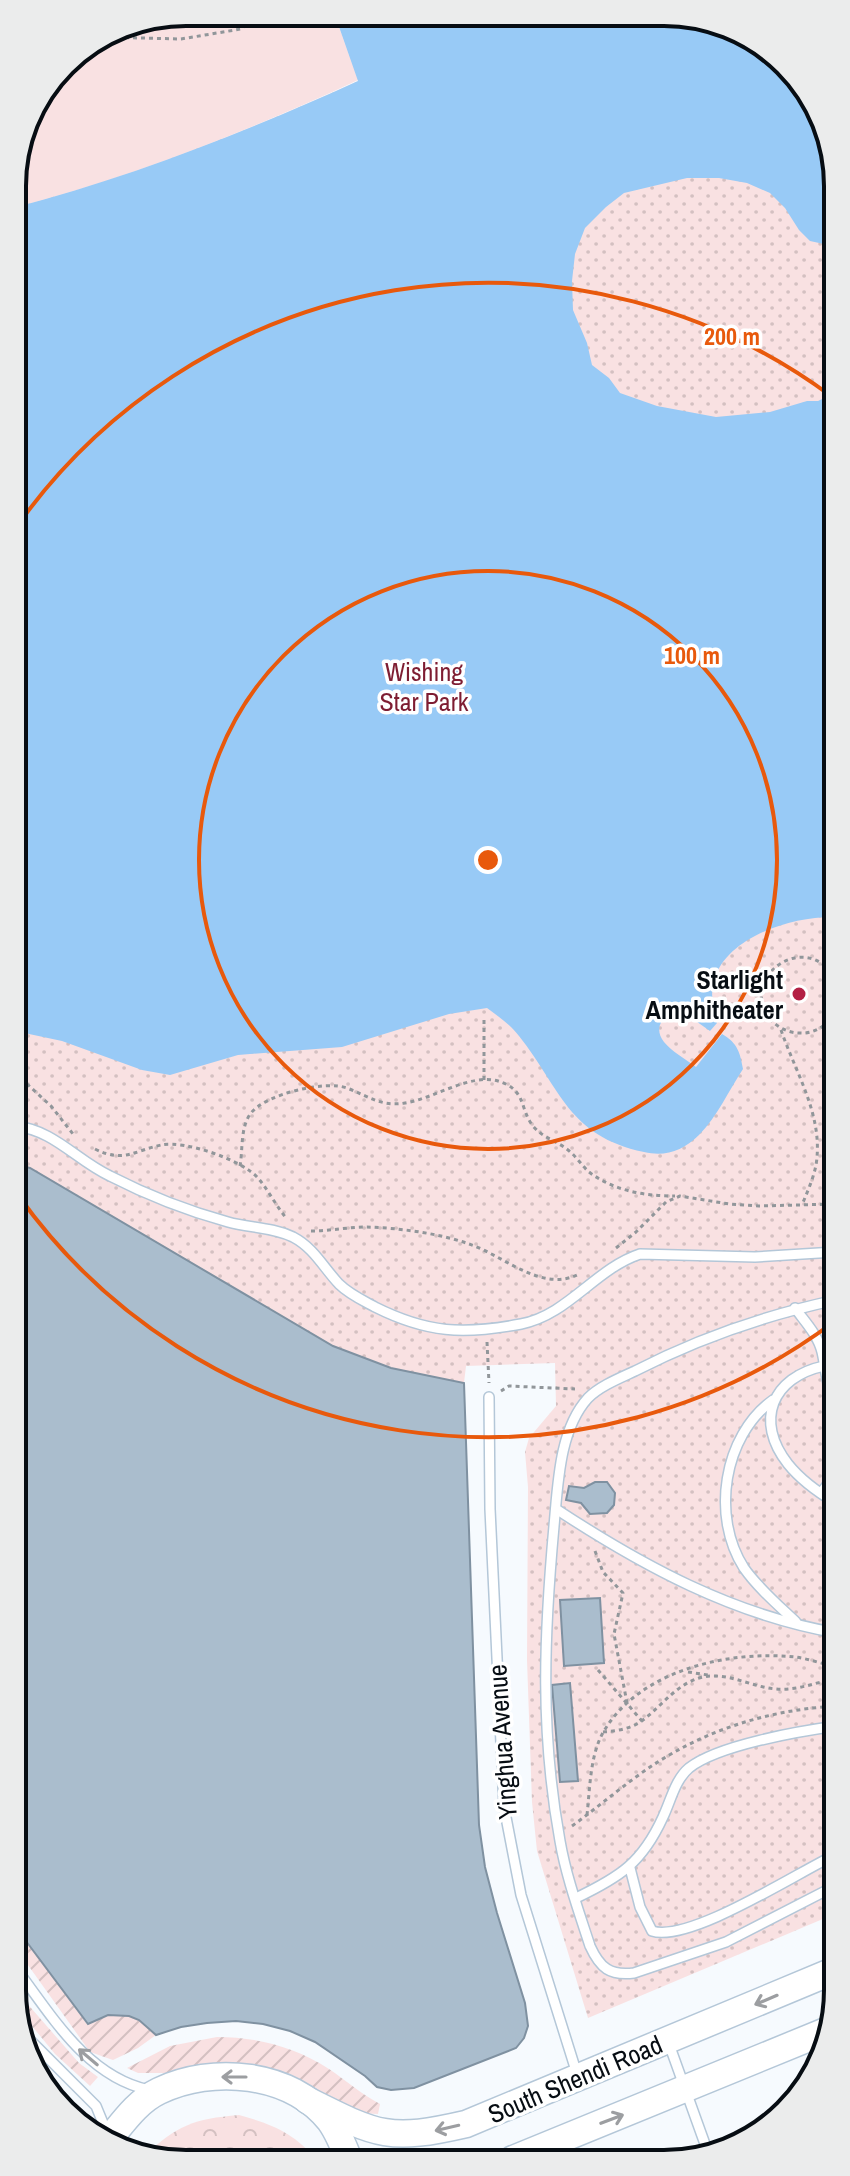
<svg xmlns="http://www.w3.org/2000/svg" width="850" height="2176" font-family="'Archivo Narrow',sans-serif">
<defs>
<pattern id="forest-crowns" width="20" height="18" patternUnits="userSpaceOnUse" patternTransform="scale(2)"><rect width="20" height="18" fill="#f9e1e2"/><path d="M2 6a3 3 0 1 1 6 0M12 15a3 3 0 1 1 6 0" fill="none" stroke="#d4c0c1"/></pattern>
<pattern id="park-dots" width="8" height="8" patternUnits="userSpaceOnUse" patternTransform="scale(2)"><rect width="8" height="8" fill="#f9e1e2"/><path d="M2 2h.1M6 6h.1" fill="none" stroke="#d4c0c1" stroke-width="1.8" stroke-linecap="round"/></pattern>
<pattern id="garden-furrows" width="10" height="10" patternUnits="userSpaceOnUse" patternTransform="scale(2)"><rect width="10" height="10" fill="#f9e1e2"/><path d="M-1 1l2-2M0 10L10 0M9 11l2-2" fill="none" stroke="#d4c0c1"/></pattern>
</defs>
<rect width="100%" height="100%" fill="#f6fafe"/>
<!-- grass -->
<path fill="#f9e1e2" d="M186 12 334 13 358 80C246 132 133 177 13 208L12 174 30 109 71 55 120 25Z"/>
<!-- forest -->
<path fill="url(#forest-crowns)" d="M239 2115C271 2124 295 2133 316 2160L152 2161 144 2156C178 2125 193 2119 239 2115Z"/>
<!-- park -->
<path fill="url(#park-dots)" d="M334 13 699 15 787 63 832 141 837 1913 588 2018 537 1851 532 1802 527 1660 528 1487 525 1452 529 1438 556 1406 555 1363 466 1366 464 1383 391 1368 333 1346 30 1168 15 1164 13 208C132 177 246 132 358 81Z"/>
<!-- garden -->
<g fill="url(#garden-furrows)">
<path d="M17 1929 87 2024C113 2009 137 2013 156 2035L138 2048 113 2060 90 2052 18 1951Z"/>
<path d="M18 1993 79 2063 98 2077 90 2086 55 2054 18 2009Z"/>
<path d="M217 2037C257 2037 295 2047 329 2069 347 2081 361 2094 380 2104L378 2114 358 2113 182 2073H138L127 2068 170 2046Z"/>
</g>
<!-- water -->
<path fill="#98caf6" d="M360 13 699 15 787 63 832 141 833 246 810 241 799 230 785 208 770 193 747 183 719 178H687L624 193 606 207 585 228 575 254 572 281 573 310 587 343 592 365 609 378 620 393 657 406 716 417 770 412 807 401H818L833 394 834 917C794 916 727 936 714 980 710 994 713 1008 717 1023L710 1031 683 1012C667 1011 651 1025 664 1042 672 1052 686 1059 696 1067L722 1034C738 1043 740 1053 743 1069 729 1090 717 1117 699 1135 683 1151 665 1157 644 1152 568 1136 561 1089 519 1036 511 1025 499 1017 487 1008L449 1014 342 1047 238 1055 170 1075 142 1070 62 1041 15 1031 13 208C132 177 246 132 358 81L336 18Z"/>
<!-- building -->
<g fill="#aabdcd" stroke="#7f91a1" stroke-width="2">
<path d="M15 1164 30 1168 333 1346 391 1368 464 1383 479 1825 485 1867 497 1913 525 2003 528 2026 524 2038 516 2048 414 2088 391 2090 377 2087 365 2076 315 2042 290 2031 263 2024 236 2021 207 2023 181 2027 156 2035 139 2020 129 2016 108 2015 88 2024 17 1929Z"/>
<path d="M595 1482H607L615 1493 614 1505 607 1513 590 1514 581 1503 566 1500 569 1486 584 1488Z"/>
<path d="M600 1598 604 1663 564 1666 560 1600Z"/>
<path d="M570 1683 578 1781 560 1782 552 1685Z"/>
</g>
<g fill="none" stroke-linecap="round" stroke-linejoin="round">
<!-- lane casing -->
<g stroke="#b4c7d8" stroke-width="12">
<g id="lane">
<path d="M15 1126C54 1130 76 1160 110 1176 147 1195 188 1211 228 1222 249 1228 272 1227 293 1237 314 1248 323 1267 339 1284 349 1294 362 1300 375 1307 427 1333 463 1335 521 1324 568 1315 595 1269 640 1254L755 1257 835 1252"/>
<path d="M836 1300C766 1315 699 1338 635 1371 620 1378 600 1386 588 1398 559 1430 558 1484 554 1526 544 1636 540 1731 560 1841 566 1876 579 1912 590 1946 600 1968 610 1976 634 1973L726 1942 837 1885"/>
<path d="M795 1308C805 1322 818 1335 822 1352 826 1369 826 1387 836 1402"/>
<path d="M824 1366C772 1377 754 1421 788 1464 800 1479 819 1493 836 1503"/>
<path d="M489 1397 490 1509 504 1807 521 1895 577 2074"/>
<path d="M773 1400C723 1436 711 1517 744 1568 758 1588 778 1605 796 1622"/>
<path d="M821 1493 836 1473"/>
<path d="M556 1509C643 1566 733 1615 837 1633"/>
<path d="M630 1868 640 1907 652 1931C690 1943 798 1872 837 1854"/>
<path d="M576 1898C620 1877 642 1863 663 1817 671 1800 675 1780 689 1768 718 1745 800 1731 837 1726"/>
<path d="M18 1971C53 2018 88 2077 149 2090"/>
<path d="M18 2028 96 2106 103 2123V2135"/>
<path d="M669 2044 710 2158"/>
</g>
</g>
<!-- secondary casing -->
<g stroke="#b4c7d8" stroke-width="29">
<g id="secondary">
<path d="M307 2100C377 2135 388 2142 466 2124L838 1969"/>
<path d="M110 2138C124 2121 138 2101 159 2091 212 2065 291 2072 330 2121 338 2132 344 2147 349 2160"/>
<path d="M513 2159 826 2031"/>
</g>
</g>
<!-- path -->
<g stroke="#91969a" stroke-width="3" stroke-dasharray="4 4" stroke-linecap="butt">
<path d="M101 37 181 39 241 29 262 13"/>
<path d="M835 979C807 927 734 979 772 1021 779 1028 789 1033 800 1033 815 1034 828 1025 835 1011"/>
<path d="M484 1020V1080"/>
<path d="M781 1030C795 1071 821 1112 817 1157 816 1173 808 1190 802 1205"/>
<path d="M15 1073 51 1106 73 1134"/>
<path d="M95 1149C123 1163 134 1151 161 1145 185 1140 242 1160 258 1178 269 1191 276 1206 287 1219"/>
<path d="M240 1166C243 1150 240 1127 251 1113 266 1094 325 1080 347 1088 368 1096 381 1107 405 1103 433 1099 470 1073 498 1081 527 1090 519 1108 533 1126 543 1138 557 1141 568 1150 576 1156 582 1166 589 1172 614 1191 645 1196 675 1196"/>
<path d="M311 1231C330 1231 348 1227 366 1227 399 1228 438 1233 469 1244 503 1255 540 1292 577 1275"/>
<path d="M616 1248 636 1232 666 1202 680 1196 729 1204 759 1206 835 1204"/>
<path d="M487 1342 489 1383"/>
<path d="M501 1391 509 1386 575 1389"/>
<path d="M595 1551 603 1572 623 1593 614 1634 627 1703"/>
<path d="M598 1670 642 1721"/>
<path d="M688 1672 708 1675"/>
<path d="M603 1732C617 1731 631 1729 643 1720 664 1704 677 1683 703 1677 729 1672 751 1687 776 1689 797 1691 817 1682 837 1678"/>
<path d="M587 1815C590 1788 590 1754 604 1731 640 1670 729 1650 795 1657 809 1659 823 1664 837 1667"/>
<path d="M572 1826C594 1810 614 1793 636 1777 695 1733 764 1710 837 1706"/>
</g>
<!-- lane -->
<use href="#lane" stroke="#fff" stroke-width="9"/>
<!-- secondary -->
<use href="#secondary" stroke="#fff" stroke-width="26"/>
</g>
<!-- one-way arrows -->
<defs><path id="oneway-shaft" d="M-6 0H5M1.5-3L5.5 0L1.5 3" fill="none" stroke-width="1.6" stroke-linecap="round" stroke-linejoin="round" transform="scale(2)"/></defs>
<g stroke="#9c9ea1">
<use href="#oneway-shaft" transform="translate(766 2000) rotate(157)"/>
<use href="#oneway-shaft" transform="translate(88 2057) rotate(-140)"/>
<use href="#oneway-shaft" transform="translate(234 2077) rotate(180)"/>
<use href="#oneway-shaft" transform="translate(612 2119) rotate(-21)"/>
<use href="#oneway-shaft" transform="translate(447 2128) rotate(167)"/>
</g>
<!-- distance rings -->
<g fill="none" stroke="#e8590c" stroke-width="4">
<circle cx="488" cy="860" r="289"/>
<path d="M835 1321A577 577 0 0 1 18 1195M15 529A577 577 0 0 1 831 396"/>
</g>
<!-- markers -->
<circle fill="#b32044" stroke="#fff" stroke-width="3" cx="799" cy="994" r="8"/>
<g text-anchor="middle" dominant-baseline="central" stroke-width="7" stroke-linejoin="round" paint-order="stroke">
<!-- park labels -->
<g font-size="26" fill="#7e1d32" stroke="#fff">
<text x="424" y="671">Wishing<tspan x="424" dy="30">Star Park</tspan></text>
</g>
<!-- poi labels -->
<g font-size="26" font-weight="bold" fill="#070d13" stroke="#fff" text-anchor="end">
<text x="783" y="979">Starlight<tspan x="783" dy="30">Amphitheater</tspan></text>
</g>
<!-- street labels -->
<g font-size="26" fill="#070d13" stroke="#fff">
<text transform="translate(502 1742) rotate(-94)">Yinghua Avenue</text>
<text transform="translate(575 2079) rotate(-23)">South Shendi Road</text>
</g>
</g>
<!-- crop -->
<path d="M0 0H850V2176H0ZM186 26H664A160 160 0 0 1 824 186V1990A160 160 0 0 1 664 2150H186A160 160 0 0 1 26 1990V186A160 160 0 0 1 186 26Z" fill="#ebecec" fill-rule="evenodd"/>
<path fill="none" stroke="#070d13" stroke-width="4" d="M186 26H664A160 160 0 0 1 824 186V1990A160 160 0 0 1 664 2150H186A160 160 0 0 1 26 1990V186A160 160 0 0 1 186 26Z"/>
<circle cx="488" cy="860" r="12" fill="#e8590c" stroke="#fff" stroke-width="4"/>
<g font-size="24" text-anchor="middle" font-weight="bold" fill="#e8590c" stroke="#fff" stroke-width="7" stroke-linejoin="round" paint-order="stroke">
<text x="732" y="345">200 m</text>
<text x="692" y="664">100 m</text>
</g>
</svg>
